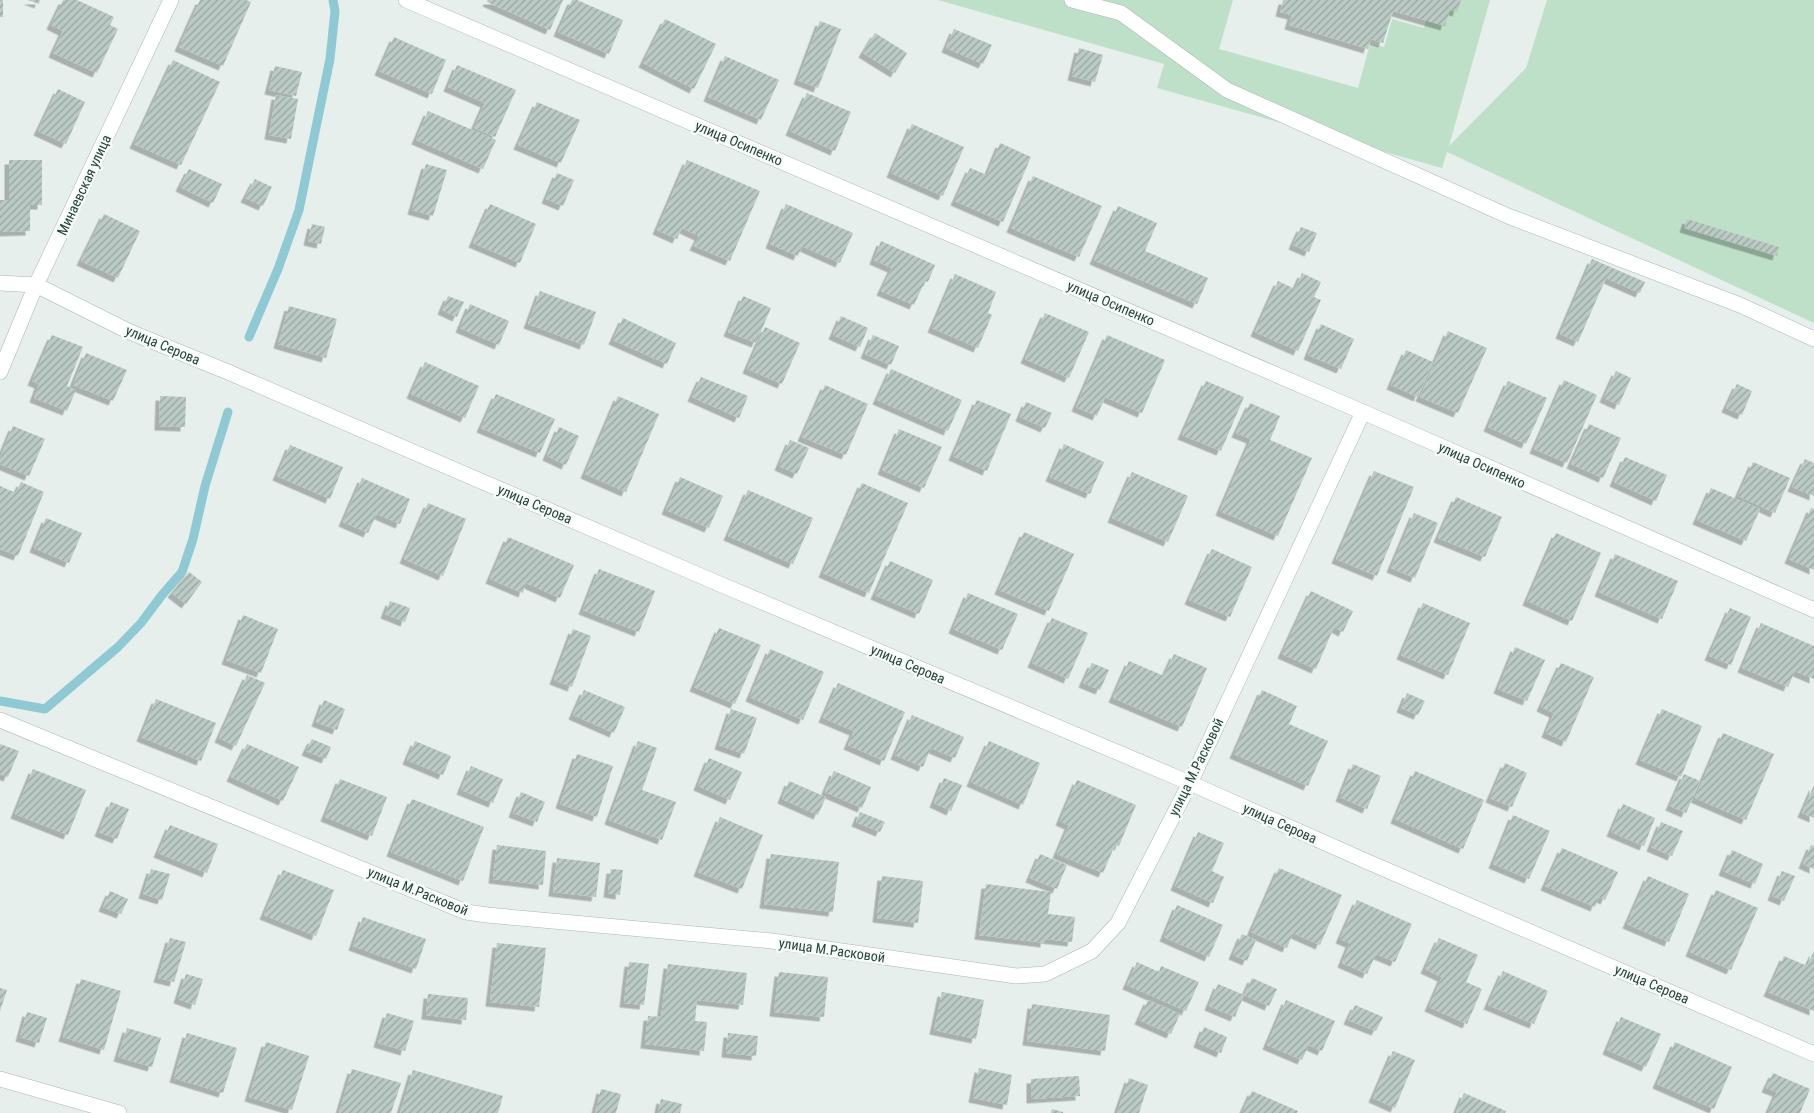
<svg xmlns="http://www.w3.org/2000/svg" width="1814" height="1113" font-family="'Roboto Condensed',sans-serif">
<defs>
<pattern id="building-hatch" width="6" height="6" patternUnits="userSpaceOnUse" patternTransform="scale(1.25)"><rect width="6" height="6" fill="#bbcac4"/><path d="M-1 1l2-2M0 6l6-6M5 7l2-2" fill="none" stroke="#98a6a0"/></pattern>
<filter id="shadow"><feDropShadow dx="-4.5" dy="4.5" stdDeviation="0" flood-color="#0004"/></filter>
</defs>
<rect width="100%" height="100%" fill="#e6efeb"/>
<!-- green -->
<path fill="#bfe0c8" d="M938 0H1233L1219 49 1358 88 1370 44 1384 47 1392 19 1424 28 1432 0H1490L1449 146 1526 68 1547 0H1814V323L1447 152 1442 168 1157 88 1164 64Z"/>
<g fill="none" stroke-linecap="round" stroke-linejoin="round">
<!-- stream -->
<g stroke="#8ec9d4" stroke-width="9">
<path d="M249 337 278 269 299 210 330 59 335 11 333 0"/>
<path d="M0 701 45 709 118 647 141 623 162 595 182 572 193 539 205 486 228 412"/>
</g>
</g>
<!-- building -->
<g fill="url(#building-hatch)" filter="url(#shadow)">
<rect x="0" y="0" width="3" height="17"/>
<path d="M28 0H40L39 4Z"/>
<path d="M63 0H77L114 17 110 25 118 29 97 73 53 53 63 31 51 25Z"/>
<path d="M200 0H246L251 2 223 66 179 47Z"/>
<path d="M488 0H563L550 30 487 2Z"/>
<path d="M572 0H577L623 20 609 54 558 32Z"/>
<path d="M1283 0H1461L1457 12 1450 10 1445 26 1393 11 1383 43 1371 39 1368 49 1289 25 1292 15 1280 12Z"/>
<path d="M665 19 716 44 694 89 643 63Z"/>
<path d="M820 21 841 29 818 88 798 80Z"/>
<path d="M954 29 992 45 983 64 946 48Z"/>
<path d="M875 33 907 53 895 73 863 53Z"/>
<path d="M394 37 446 60 432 94 379 71Z"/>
<path d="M1079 48 1103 55 1095 82 1072 76Z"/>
<path d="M725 56 779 80 761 120 708 97Z"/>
<path d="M173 60 220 82 181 165 134 144Z"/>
<path d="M457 65 516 90 495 137 474 128 485 103 448 87Z"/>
<path d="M275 66 302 72 296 96 269 90Z"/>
<path d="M58 89 85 102 66 144 38 131Z"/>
<path d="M807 93 851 112 835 151 790 131Z"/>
<path d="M276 95 298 99 291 139 269 135Z"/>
<path d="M537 102 580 120 561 163 518 145Z"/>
<path d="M428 111 496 140 483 169 416 140Z"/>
<path d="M912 124 964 147 943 196 891 173Z"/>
<path d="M1000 143 1031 157 1003 222 955 201 970 168 987 175Z"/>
<path d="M9 160H42V205H30V231L0 232V200H9Z"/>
<path d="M687 160 760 191 730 261 694 246 699 236 682 228 677 239 657 230Z"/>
<path d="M426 164 447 170 433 216 412 210Z"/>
<path d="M189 169 222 184 213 203 180 187Z"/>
<path d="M557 173 574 180 563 206 546 199Z"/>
<path d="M1033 176 1102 206 1079 257 1011 228Z"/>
<path d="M255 179 272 187 263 206 245 198Z"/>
<path d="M490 204 536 224 520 263 473 243Z"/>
<path d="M786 204 853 233 840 263 802 246 798 256 770 244Z"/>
<path d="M1118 206 1157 223 1145 251 1208 278 1197 304 1094 260Z"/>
<path d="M104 214 140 231 118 278 81 261Z"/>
<path d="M1687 219 1779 247 1777 256 1684 228Z"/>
<path d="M312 224 325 227 321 244 308 241Z"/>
<path d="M1301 227 1317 233 1309 252 1293 245Z"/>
<path d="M881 241 935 265 928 282 925 281 914 305 881 291 892 268 874 260Z"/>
<path d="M1592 259 1645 282 1640 293 1606 278 1578 342 1560 334Z"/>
<path d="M1302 273 1321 282 1314 297 1321 300 1298 351 1255 332 1278 281 1295 289Z"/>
<path d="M955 274 996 292 988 313 992 315 978 348 932 328Z"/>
<path d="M540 291 596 312 584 345 528 324Z"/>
<path d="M448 296 464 302 457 317 442 310Z"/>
<path d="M743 296 771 308 756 343 728 332Z"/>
<path d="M470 304 509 321 499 345 460 328Z"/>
<path d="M289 306 337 319 326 358 278 344Z"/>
<path d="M1045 313 1089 332 1069 378 1025 359Z"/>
<path d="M841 316 868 328 860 347 833 335Z"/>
<path d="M623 318 676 343 667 364 613 340Z"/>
<path d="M1321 324 1354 339 1341 369 1308 355Z"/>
<path d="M765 327 800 343 782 384 747 369Z"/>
<path d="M1448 331 1487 348 1458 413 1420 397Z"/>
<path d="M52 335 83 347 67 386 76 390 67 411 34 398 39 384 32 381Z"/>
<path d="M873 335 899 346 891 365 865 354Z"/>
<path d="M1107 335 1165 360 1142 413 1105 397 1097 416 1076 407Z"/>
<path d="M1406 350 1433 362 1418 397 1391 385Z"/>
<path d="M86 353 127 370 113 401 73 385Z"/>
<path d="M425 362 479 386 465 418 411 394Z"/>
<path d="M891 369 962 400 948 431 877 400Z"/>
<path d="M1616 371 1631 378 1619 405 1604 398Z"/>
<path d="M701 377 748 396 739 418 692 397Z"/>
<path d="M1564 380 1597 395 1567 463 1534 449Z"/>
<path d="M1206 381 1244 397 1221 451 1182 435Z"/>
<path d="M1508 381 1547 398 1526 444 1488 427Z"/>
<path d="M1737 384 1752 391 1742 415 1726 408Z"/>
<path d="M825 385 868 404 846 455 802 437Z"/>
<path d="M496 394 555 419 540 453 481 428Z"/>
<path d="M160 396 186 397 185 427 159 426Z"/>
<path d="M618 396 659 414 626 492 585 474Z"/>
<path d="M977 400 1011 414 987 471 953 456Z"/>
<path d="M1026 402 1052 413 1045 428 1020 417Z"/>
<path d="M1250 403 1280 416 1270 440 1312 458 1278 536 1220 511 1251 439 1236 433Z"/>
<path d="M1589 424 1621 438 1603 478 1571 464Z"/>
<path d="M13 426 45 439 29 476 0 464V458Z"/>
<path d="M559 427 579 436 566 465 547 456Z"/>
<path d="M899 429 942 447 924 488 882 470Z"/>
<path d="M790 440 809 448 797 474 779 466Z"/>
<path d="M1064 444 1104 462 1090 494 1050 477Z"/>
<path d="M290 445 343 467 330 499 277 476Z"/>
<path d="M1625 457 1667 475 1656 501 1614 482Z"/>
<path d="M1805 459 1814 463V496L1792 487Z"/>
<path d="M1753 462 1790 478 1775 513 1738 496Z"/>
<path d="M1374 471 1414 487 1377 576 1336 559Z"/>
<path d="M1132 472 1188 496 1168 542 1112 518Z"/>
<path d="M680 477 723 496 709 528 666 510Z"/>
<path d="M362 478 410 499 400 524 377 514 368 533 343 522Z"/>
<path d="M21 482 44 492 18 556 0 549V486L16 493Z"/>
<path d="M862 483 908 503 869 593 823 573Z"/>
<path d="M1711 488 1760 509 1746 541 1697 520Z"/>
<path d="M748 490 813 518 793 564 728 536Z"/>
<path d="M1456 497 1502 517 1485 557 1438 538Z"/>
<path d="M428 503 466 519 443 576 404 559Z"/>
<path d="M1811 508 1814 509V570L1789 559Z"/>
<path d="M1414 513 1438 523 1415 578 1391 568Z"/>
<path d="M46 518 82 533 69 563 34 548Z"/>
<path d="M1024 532 1074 554 1049 611 999 590Z"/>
<path d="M1556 533 1601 553 1572 621 1527 601Z"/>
<path d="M508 537 574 565 560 598 526 583 523 593 490 579Z"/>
<path d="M1212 549 1252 567 1230 617 1189 600Z"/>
<path d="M1615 554 1678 581 1662 619 1599 592Z"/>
<path d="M890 561 933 580 919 614 875 595Z"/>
<path d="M599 569 655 591 639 632 583 610Z"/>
<path d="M189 572 202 582 186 604 172 593Z"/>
<path d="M1311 591 1353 611 1343 632 1334 627 1316 669 1282 654Z"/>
<path d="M968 593 1018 614 1002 650 953 629Z"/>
<path d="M390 601 410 608 405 622 385 614Z"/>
<path d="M1423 603 1470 623 1448 675 1401 655Z"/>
<path d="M1730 608 1751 617 1731 665 1709 656Z"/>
<path d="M243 615 278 629 261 673 226 660Z"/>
<path d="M1052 618 1088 633 1068 679 1032 663Z"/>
<path d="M1761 623 1814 646V679L1795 671 1788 687 1742 668Z"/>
<path d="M719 628 761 645 735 704 694 687Z"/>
<path d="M573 629 591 636 572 687 554 680Z"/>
<path d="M1515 647 1545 660 1527 701 1498 689Z"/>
<path d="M770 649 824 672 803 720 750 697Z"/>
<path d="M1174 654 1207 668 1182 727 1113 698 1129 661 1164 676Z"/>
<path d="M1092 663 1109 670 1100 690 1083 683Z"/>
<path d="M1561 663 1594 677 1566 742 1546 733 1554 713 1541 707Z"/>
<path d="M247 675 265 683 236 746 219 738Z"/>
<path d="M838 683 905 712 884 761 848 745 854 731 823 718Z"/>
<path d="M584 690 625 707 614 733 573 715Z"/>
<path d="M1262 690 1297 706 1289 724 1328 741 1308 786 1234 754Z"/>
<path d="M1407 693 1425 701 1418 715 1401 708Z"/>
<path d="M156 699 216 723 201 761 141 737Z"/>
<path d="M324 700 345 709 337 730 316 722Z"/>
<path d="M731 709 757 718 744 754 719 745Z"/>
<path d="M1662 709 1702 726 1681 777 1640 760Z"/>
<path d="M912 715 964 737 955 758 931 748 923 767 895 755Z"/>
<path d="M1723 733 1774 754 1746 820 1695 798Z"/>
<path d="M312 739 331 747 326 759 306 751Z"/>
<path d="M415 741 451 756 443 775 407 760Z"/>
<path d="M638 741 657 748 642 790 676 802 662 840 609 820Z"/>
<path d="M989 741 1040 763 1023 805 971 782Z"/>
<path d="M0 744 19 751 8 777 0 774Z"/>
<path d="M247 744 299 767 283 801 231 777Z"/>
<path d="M577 754 613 766 597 817 560 804Z"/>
<path d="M709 758 742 772 730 800 698 786Z"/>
<path d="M1505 763 1527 773 1512 807 1490 798Z"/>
<path d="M1353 764 1381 776 1367 809 1340 797Z"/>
<path d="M471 766 503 779 493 803 461 790Z"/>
<path d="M33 769 86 790 68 835 15 814Z"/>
<path d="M834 771 871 787 862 808 825 792Z"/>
<path d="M1415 771 1484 800 1463 849 1395 819Z"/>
<path d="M1684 774 1700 781 1686 813 1670 806Z"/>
<path d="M944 778 962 785 951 811 934 803Z"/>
<path d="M340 779 387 797 372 836 325 817Z"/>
<path d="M1077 780 1136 805 1119 846 1115 845 1103 873 1057 854 1069 825 1060 821Z"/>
<path d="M789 781 826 797 818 815 782 799Z"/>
<path d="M1814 785V818L1802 813Z"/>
<path d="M521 792 545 802 537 822 513 813Z"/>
<path d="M412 799 484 827 463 881 391 852Z"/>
<path d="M111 802 129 809 117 839 99 832Z"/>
<path d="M1623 804 1655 818 1644 846 1611 832Z"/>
<path d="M860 812 885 822 880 832 856 822Z"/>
<path d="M1513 815 1550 831 1529 879 1493 864Z"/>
<path d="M720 817 763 835 742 889 698 872Z"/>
<path d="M1661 822 1683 831 1672 856 1651 847Z"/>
<path d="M170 825 218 844 207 873 158 853Z"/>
<path d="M1198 832 1224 843 1212 871 1224 877 1213 903 1175 886Z"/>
<path d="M497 845 546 851 543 885 493 879Z"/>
<path d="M1811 845 1814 846V869L1803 864Z"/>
<path d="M1562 848 1618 872 1605 900 1599 897 1595 907 1545 886Z"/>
<path d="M1732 850 1763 864 1755 884 1723 871Z"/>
<path d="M771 854 839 862 833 912 764 904Z"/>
<path d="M1040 854 1067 865 1057 889 1030 878Z"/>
<path d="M557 858 600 863 596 897 553 892Z"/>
<path d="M1279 868 1342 895 1320 945 1293 933 1287 948 1251 932Z"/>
<path d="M151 869 170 874 162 900 143 894Z"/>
<path d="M611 869 623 870 620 895 608 893Z"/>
<path d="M283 870 334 890 316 936 264 915Z"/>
<path d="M1782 871 1795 876 1784 901 1772 896Z"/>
<path d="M882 876 923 881 918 923 877 918Z"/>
<path d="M1648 876 1689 894 1669 942 1627 924Z"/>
<path d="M986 884 1051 892 1048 914 1075 917 1072 942 1045 939V943L979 935Z"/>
<path d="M1716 890 1758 908 1731 970 1690 952Z"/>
<path d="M110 891 128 899 121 914 103 907Z"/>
<path d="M1357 900 1412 924 1395 962 1376 954 1367 974 1342 963 1350 943 1340 939Z"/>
<path d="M1177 905 1223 925 1209 957 1164 937Z"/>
<path d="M363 917 426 939 416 969 353 946Z"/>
<path d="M1242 934 1256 940 1247 961 1233 955Z"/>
<path d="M170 938 186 942 174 982 158 978Z"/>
<path d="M1439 938 1478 955 1466 982 1482 989 1467 1024 1429 1007 1442 977 1425 969Z"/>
<path d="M497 943 546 948 539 1007 490 1002Z"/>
<path d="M1814 951V1011L1768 992 1784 956 1807 966Z"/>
<path d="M629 962 649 964 644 1005 624 1003Z"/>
<path d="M1137 962 1159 972 1161 966 1199 982 1186 1011 1127 985Z"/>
<path d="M668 964 747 973 743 1005 697 1000 695 1021 707 1022 704 1051 645 1044 648 1016 661 1017Z"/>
<path d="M1503 971 1548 991 1534 1024 1488 1005Z"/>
<path d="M779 972 828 977 824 1017 774 1012Z"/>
<path d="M186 974 203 979 195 1005 178 999Z"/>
<path d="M1252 978 1277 989 1269 1006 1244 995Z"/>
<path d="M81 979 121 991 104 1050 63 1037Z"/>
<path d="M1218 984 1244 995 1235 1017 1209 1006Z"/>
<path d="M0 988 7 990 0 1011Z"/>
<path d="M942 992 984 1000 976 1039 934 1030Z"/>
<path d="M428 994 468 998 466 1020 426 1015Z"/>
<path d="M1148 1000 1180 1014 1171 1034 1139 1020Z"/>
<path d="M1286 1000 1335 1021 1322 1051 1309 1045 1302 1060 1267 1045Z"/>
<path d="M1032 1004 1110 1015 1105 1051 1027 1041Z"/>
<path d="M1355 1005 1383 1017 1376 1031 1348 1020Z"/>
<path d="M27 1012 47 1018 39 1043 20 1037Z"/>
<path d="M387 1013 414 1021 405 1051 378 1043Z"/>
<path d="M1621 1017 1661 1034 1646 1067 1607 1050Z"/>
<path d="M1204 1027 1227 1037 1221 1053 1198 1043Z"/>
<path d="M127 1028 161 1038 152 1067 118 1057Z"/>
<path d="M187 1033 237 1048 223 1093 174 1078Z"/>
<path d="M728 1033 758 1036 756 1056 726 1053Z"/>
<path d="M266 1042 309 1056 292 1110 249 1097Z"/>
<path d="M1675 1042 1732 1067 1714 1109 1657 1084Z"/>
<path d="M1393 1051 1415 1060 1395 1108 1373 1098Z"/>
<path d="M979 1068 1012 1075 1007 1105 973 1098Z"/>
<path d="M352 1069 401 1083 391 1113H339Z"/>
<path d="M413 1070 503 1096 498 1113H400Z"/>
<path d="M1773 1073 1810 1089 1800 1113H1768L1777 1092 1766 1088Z"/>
<path d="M1079 1076 1080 1096 1031 1099V1079Z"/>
<path d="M1129 1078 1148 1085 1139 1113H1117Z"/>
<path d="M601 1089 621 1094 616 1113H595Z"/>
<path d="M1252 1091 1298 1111 1297 1113H1242Z"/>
<path d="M1464 1093 1506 1111 1505 1113H1456Z"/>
<path d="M661 1099 682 1104 680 1113H658Z"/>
<path d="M1052 1109 1063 1112V1113H1051Z"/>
</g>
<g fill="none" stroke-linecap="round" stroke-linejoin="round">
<!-- minor casing -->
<g stroke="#a8b8b2" stroke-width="16">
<g id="minor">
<path d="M406 0 1363 412 1814 610"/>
<path d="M1072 0 1121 13 1227 90 1508 216 1740 305 1814 339"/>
<path d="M0 283 36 285 130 332 228 372 715 582 1190 783 1368 862 1814 1054"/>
<path d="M0 372 36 285 171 0"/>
<path d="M0 720 466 912 487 915 772 941 1016 976 1045 974 1092 951 1118 923 1190 783 1363 412"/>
<path d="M0 1079 119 1113"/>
</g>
</g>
<!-- minor -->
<use href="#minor" stroke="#fff" stroke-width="15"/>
</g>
<g text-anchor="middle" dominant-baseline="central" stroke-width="5" stroke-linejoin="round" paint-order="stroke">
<!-- street labels -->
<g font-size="14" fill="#24423a" stroke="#f7fbf9">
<text transform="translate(739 143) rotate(23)">улица Осипенко</text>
<text transform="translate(84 185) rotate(-65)">Минаевская улица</text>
<text transform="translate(1111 303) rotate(23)">улица Осипенко</text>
<text transform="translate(163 345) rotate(23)">улица Серова</text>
<text transform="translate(1482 465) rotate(24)">улица Осипенко</text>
<text transform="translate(535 504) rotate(23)">улица Серова</text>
<text transform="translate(908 664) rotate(23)">улица Серова</text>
<text transform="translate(1196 767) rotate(-64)">улица М.Расковой</text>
<text transform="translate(1280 823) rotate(24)">улица Серова</text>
<text transform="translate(418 891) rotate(22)">улица М.Расковой</text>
<text transform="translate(832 950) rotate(8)">улица М.Расковой</text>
<text transform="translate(1652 984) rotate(23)">улица Серова</text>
</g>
</g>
</svg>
